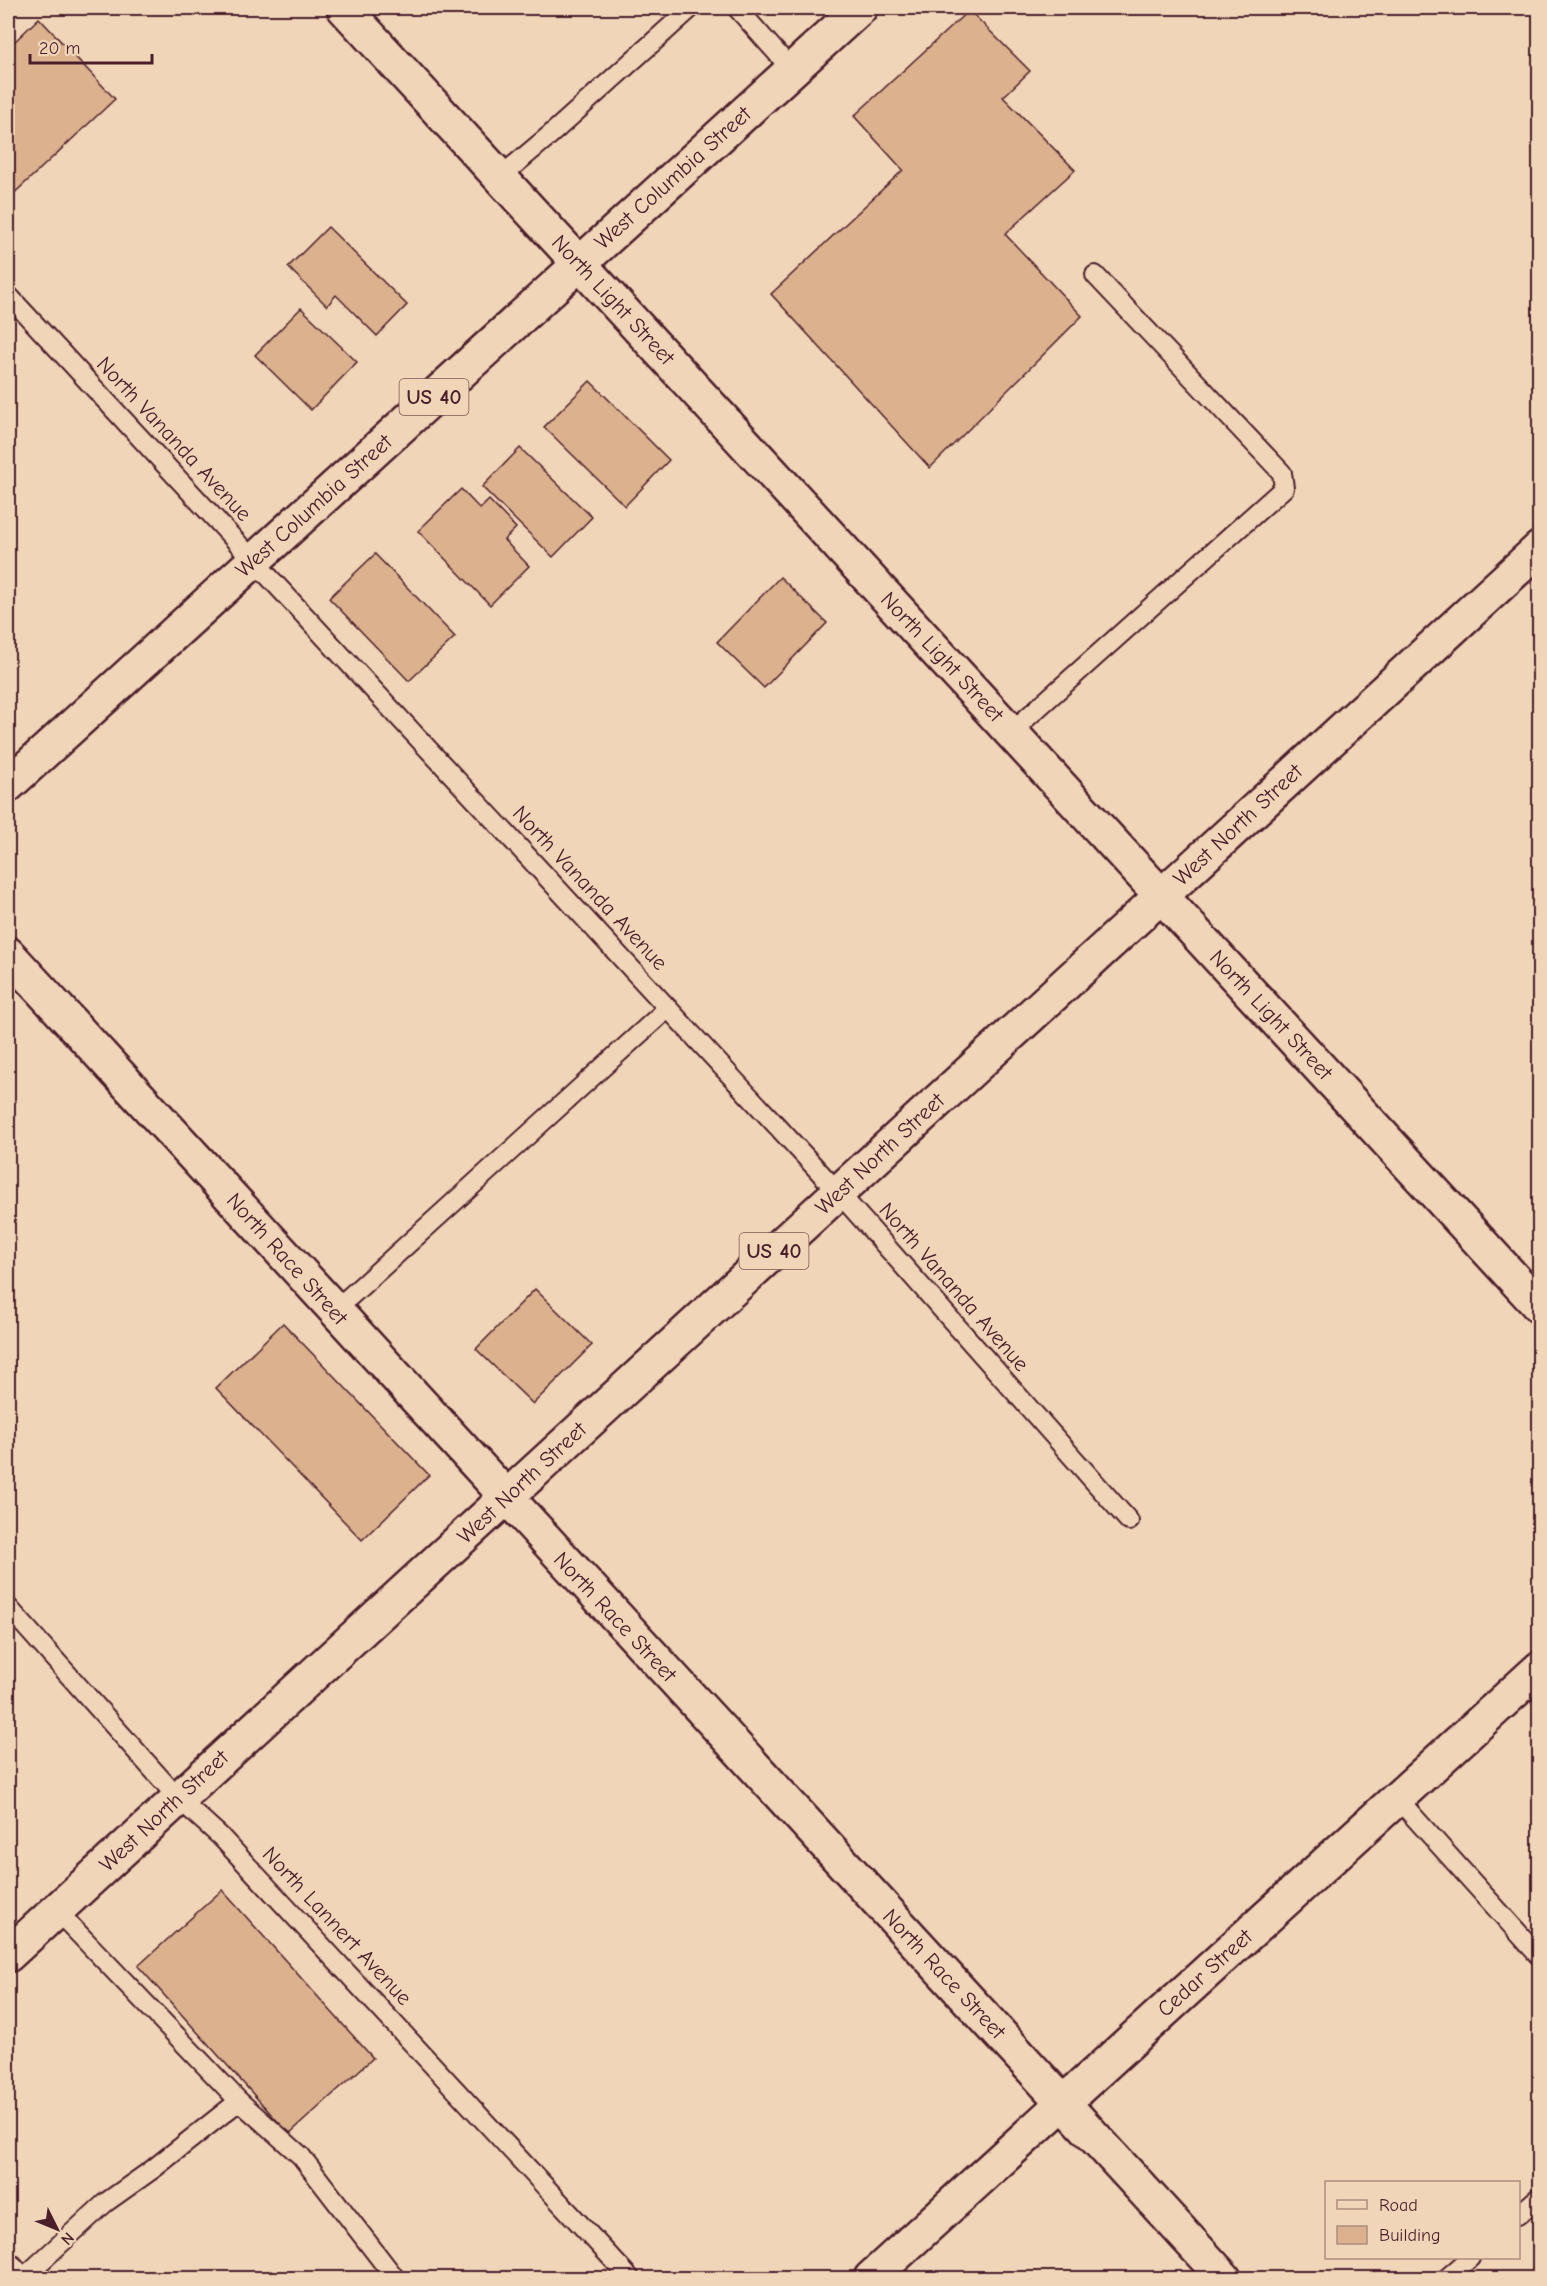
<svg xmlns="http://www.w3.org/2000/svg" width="1547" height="2286" font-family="'Comic Neue',sans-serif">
<rect width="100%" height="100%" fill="#f1d5b8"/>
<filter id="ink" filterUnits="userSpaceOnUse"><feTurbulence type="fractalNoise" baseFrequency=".0167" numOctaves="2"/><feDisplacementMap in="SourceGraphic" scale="12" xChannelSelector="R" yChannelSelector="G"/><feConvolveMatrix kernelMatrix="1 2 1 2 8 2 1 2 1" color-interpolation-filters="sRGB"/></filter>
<g filter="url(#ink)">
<!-- building -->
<g fill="#dbb18e" stroke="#4a1f2b" stroke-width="1.5">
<path d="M969 10 1030 71 1003 97 1075 170 1005 234 1082 316 930 468 771 294 903 170 854 116Z"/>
<path d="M39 18 115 99 8 199V48Z"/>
<path d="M328 227 407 305 377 336 336 295 327 306 288 267Z"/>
<path d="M301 308 357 362 311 410 255 355Z"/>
<path d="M590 381 669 460 625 506 544 427Z"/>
<path d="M520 448 592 517 553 557 482 487Z"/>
<path d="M461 489 480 509 489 500 516 528 504 540 529 566 490 605 418 531Z"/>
<path d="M375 554 455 637 409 681 329 598Z"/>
<path d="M780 577 827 623 764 688 717 642Z"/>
<path d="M535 1289 592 1345 533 1404 476 1349Z"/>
<path d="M283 1323 429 1475 362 1540 216 1388Z"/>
<path d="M222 1890 373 2058 289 2134 138 1966Z"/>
</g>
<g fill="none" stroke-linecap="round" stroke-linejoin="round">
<!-- service casing -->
<g stroke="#4a1f2b" stroke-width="22">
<g id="service">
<path d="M737 8 792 70"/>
<path d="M500 177 550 135 691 8"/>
<path d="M8 295 838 1192 1129 1521"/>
<path d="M1011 732 1284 488 1282 473 1095 275"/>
<path d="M334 1311 668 1008"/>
<path d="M8 1607 178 1798 220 1836 630 2278"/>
<path d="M1397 1798 1540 1957"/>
<path d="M56 1910 239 2101"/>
<path d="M1518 2215 1540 2196"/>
<path d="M23 2278 105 2203 153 2169 239 2101 301 2156 395 2278"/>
<path d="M1447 2278 1470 2258"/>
</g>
</g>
<!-- minor casing -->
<g stroke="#4a1f2b" stroke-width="38">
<g id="minor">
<path d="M344 8 1540 1307"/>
<path d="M8 954 1224 2278"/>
<path d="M871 2278 1540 1668"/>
</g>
</g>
<!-- secondary casing -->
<g stroke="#4a1f2b" stroke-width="38">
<path id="secondary" d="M8 2271 14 2278"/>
</g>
<!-- primary casing -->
<g stroke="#4a1f2b" stroke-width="38">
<g id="primary">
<path d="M8 785 860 8"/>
<path d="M8 1955 1540 548"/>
</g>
</g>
<!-- service -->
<use href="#service" stroke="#f1d5b8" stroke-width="18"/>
<!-- minor -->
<use href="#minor" stroke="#f1d5b8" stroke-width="33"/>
<!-- secondary -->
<use href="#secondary" stroke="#f1d5b8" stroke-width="33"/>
<!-- primary -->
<use href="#primary" stroke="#f1d5b8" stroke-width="33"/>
</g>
</g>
<g text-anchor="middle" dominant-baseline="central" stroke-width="4.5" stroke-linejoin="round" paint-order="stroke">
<!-- shield labels -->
<g fill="#f1d5b8" stroke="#7c5655" stroke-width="1.5">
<rect x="399.5" y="379" width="69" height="36" rx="4.5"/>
<rect x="739.5" y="1233" width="69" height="36" rx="4.5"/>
</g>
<g font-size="21" font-weight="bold" fill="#4a1f2b">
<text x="434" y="397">US 40</text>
<text x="774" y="1251">US 40</text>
</g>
<!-- street labels -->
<g font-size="22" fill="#4a1f2b" stroke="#f1d5b8">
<text transform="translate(673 178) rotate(-42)">West Columbia Street</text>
<text transform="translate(613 300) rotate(47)">North Light Street</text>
<text transform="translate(174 439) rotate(47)">North Vananda Avenue</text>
<text transform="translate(314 506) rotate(-42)">West Columbia Street</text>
<text transform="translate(942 657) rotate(47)">North Light Street</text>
<text transform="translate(1238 825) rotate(-43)">West North Street</text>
<text transform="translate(590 888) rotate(47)">North Vananda Avenue</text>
<text transform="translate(1271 1015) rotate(47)">North Light Street</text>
<text transform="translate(880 1154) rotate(-43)">West North Street</text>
<text transform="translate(287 1259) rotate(48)">North Race Street</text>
<text transform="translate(954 1287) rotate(49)">North Vananda Avenue</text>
<text transform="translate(522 1483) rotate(-43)">West North Street</text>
<text transform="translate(615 1617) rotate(47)">North Race Street</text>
<text transform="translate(164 1811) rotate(-43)">West North Street</text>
<text transform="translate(337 1926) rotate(47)">North Lannert Avenue</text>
<text transform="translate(1205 1973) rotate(-42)">Cedar Street</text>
<text transform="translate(944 1974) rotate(47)">North Race Street</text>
</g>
</g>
<!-- margin -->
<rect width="1547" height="2286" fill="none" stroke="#f1d5b8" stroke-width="30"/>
<rect x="15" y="15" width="1517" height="2256" fill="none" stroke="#4a1f2b" stroke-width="2" filter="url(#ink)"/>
<!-- legend -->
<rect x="1325" y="2181" width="195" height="78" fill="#f1d5b8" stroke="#ae8c80" stroke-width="1.5"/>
<rect x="1337" y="2200" width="30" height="9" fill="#f1d5b8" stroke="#ae8c80" stroke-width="1.5"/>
<text x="1379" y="2211" font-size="18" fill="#4a1f2b">Road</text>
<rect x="1337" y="2226" width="30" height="18" fill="#dbb18e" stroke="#ae8c80" stroke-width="1.5"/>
<text x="1379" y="2241" font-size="18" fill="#4a1f2b">Building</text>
<!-- north arrow -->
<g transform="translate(57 2229) rotate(133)" stroke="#f1d5b8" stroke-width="4.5" paint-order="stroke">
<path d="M0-4.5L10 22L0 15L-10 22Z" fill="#4a1f2b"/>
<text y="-9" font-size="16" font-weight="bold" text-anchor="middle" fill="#4a1f2b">N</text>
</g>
<!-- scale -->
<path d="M30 54v9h122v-9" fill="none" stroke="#4a1f2b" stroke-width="3"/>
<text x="39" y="54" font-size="18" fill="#4a1f2b" stroke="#f1d5b8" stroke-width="4.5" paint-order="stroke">20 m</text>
</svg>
